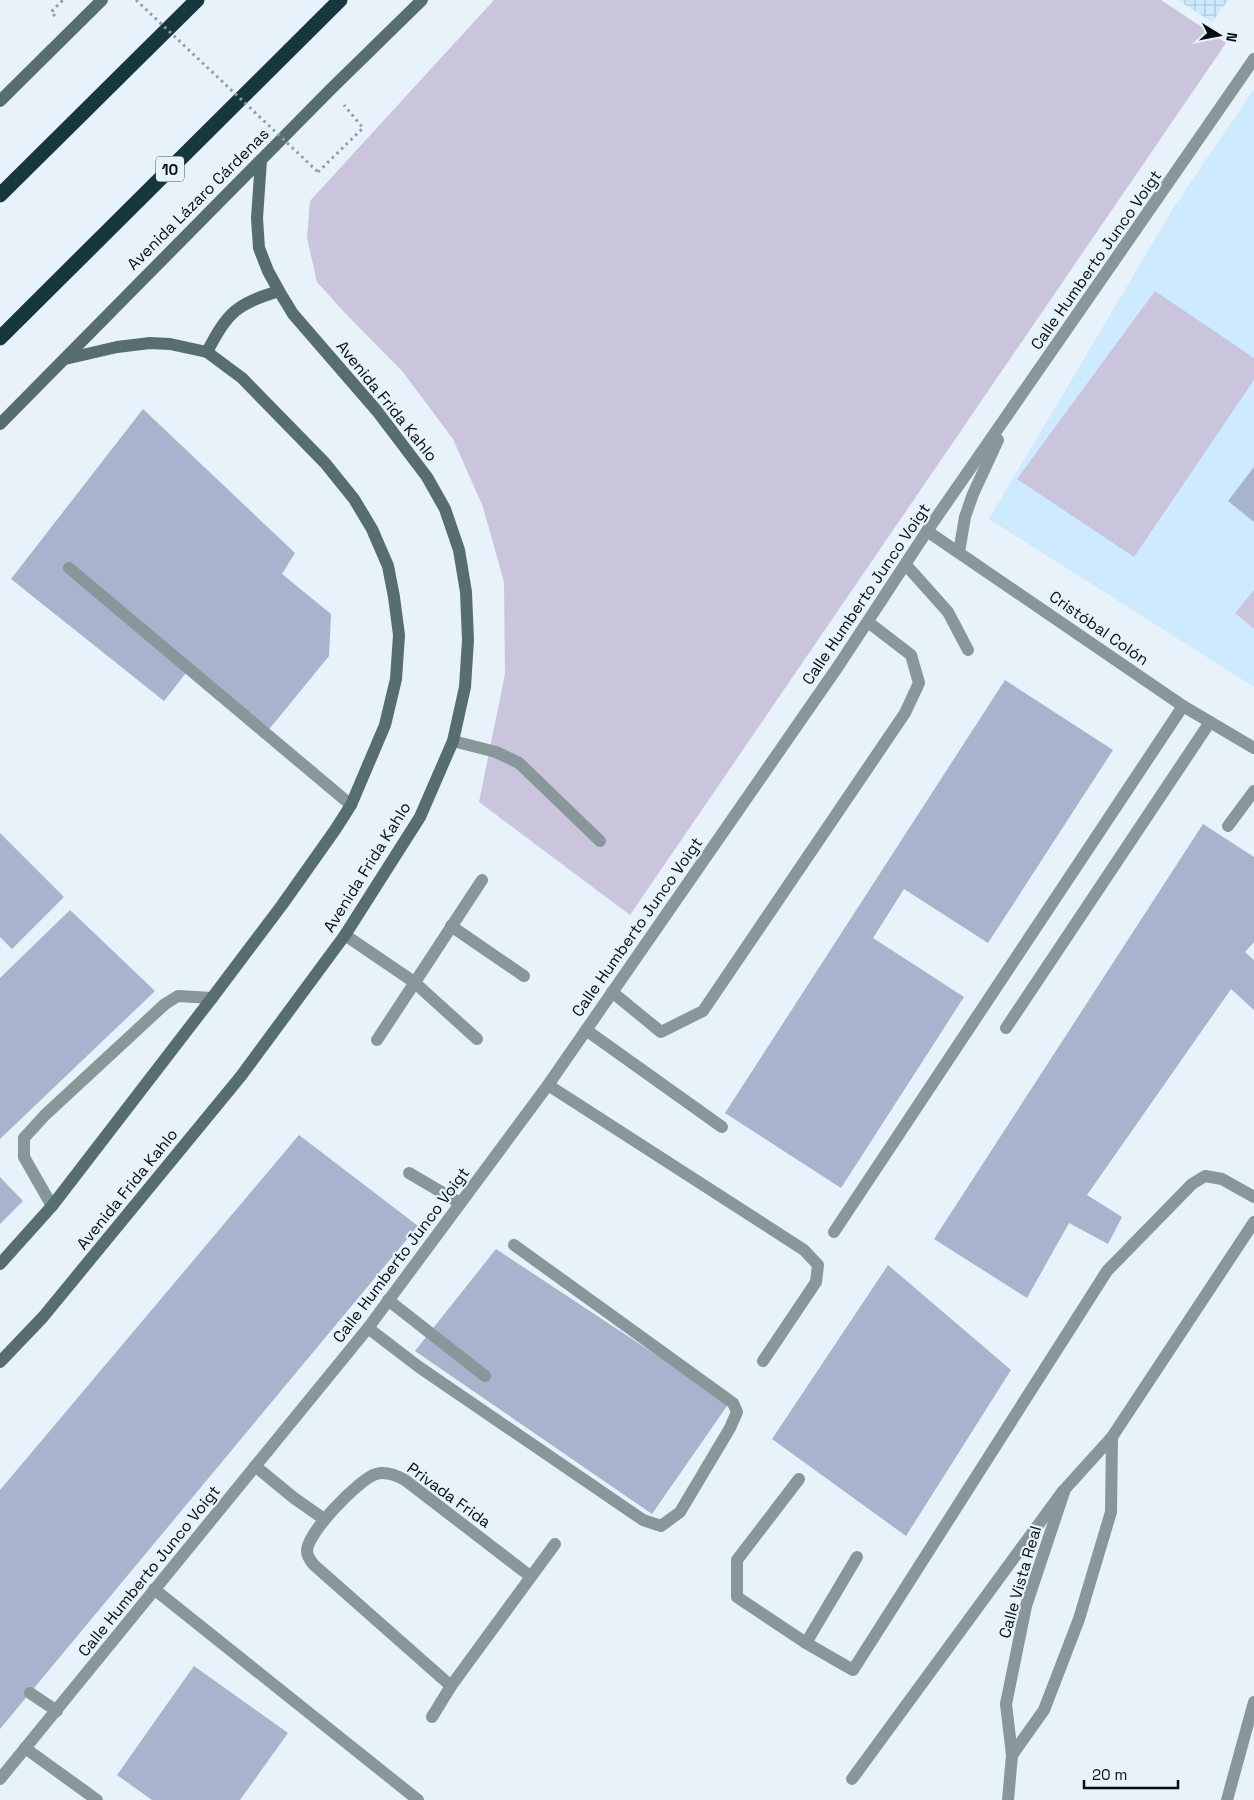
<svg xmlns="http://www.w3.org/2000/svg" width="1254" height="1800" font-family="'Space Grotesk',sans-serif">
<defs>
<pattern id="industrial-grid" width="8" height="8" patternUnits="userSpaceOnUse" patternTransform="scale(1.25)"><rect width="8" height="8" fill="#ceeafe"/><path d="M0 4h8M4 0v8" fill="none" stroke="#afc8d9"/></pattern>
</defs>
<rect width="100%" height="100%" fill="#e7f2fa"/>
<!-- built -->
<path fill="#ceeafe" d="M1254 89V687L989 519 1174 207Z"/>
<!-- industrial -->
<path fill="url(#industrial-grid)" d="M1178 0H1228L1212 22Z"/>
<!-- green -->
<g fill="#cac4dc">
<path d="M494 0H1161L1226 43 630 915 479 802 505 674 504 582 483 507 453 439 403 372 344 312 317 282 307 238 310 201Z"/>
<path d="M1155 291 1254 358V380L1134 557 1017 479Z"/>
<path d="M1254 590V629L1235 613Z"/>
</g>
<!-- building -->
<g fill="#a8b3cd">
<path d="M143 409 295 553 282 574 331 614 329 656 262 738 189 669 164 701 11 579Z"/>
<path d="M1254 467V522L1228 501Z"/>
<path d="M1005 680 1113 750 988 943 904 889 873 938 964 997 841 1188 725 1113Z"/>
<path d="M1203 824 1254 857V942L1245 952 1254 960V1010L1231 989 1087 1195 1122 1217 1108 1244 1069 1223 1027 1298 934 1239Z"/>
<path d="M0 833 64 897 12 949 0 937Z"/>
<path d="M70 910 155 991 0 1139V978Z"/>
<path d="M299 1135 418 1226 0 1729V1490Z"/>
<path d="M0 1177 23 1201 0 1224Z"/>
<path d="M496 1249 729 1403 652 1514 415 1351Z"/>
<path d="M888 1265 1011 1370 906 1536 772 1439Z"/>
<path d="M194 1666 288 1733 240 1800H152L117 1775Z"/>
</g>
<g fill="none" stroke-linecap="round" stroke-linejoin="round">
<!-- path -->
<g stroke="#929ca3" stroke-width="3" stroke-dasharray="2.5 4" stroke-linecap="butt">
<path d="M55 16 51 12 63 0"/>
<path d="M318 172 363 128 344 105"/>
</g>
<!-- lane -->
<g stroke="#88979a" stroke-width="12">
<path d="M906 565 948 612 968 650"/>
<path d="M69 568 351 805"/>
<path d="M453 741 496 752 519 763 600 841"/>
<path d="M1228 826 1254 791"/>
<path d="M451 926 524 976"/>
<path d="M345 935 414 982 477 1039"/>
<path d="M612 992 661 1032 703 1011 905 713 919 683 911 655 868 622"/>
<path d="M1006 1028 1210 722"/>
<path d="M586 1030 722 1127"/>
<path d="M377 1040 482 880"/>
<path d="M548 1085 804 1250 818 1265 816 1282 763 1361"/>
<path d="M409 1173 460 1203"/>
<path d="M52 1206 24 1157V1138L45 1115 165 1004 178 996 212 998"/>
<path d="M834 1232 1183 706"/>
<path d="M388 1300 485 1376"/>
<path d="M368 1328 419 1367 643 1520 661 1526 680 1512 730 1428 737 1412 733 1403 514 1245"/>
<path d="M799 1479 737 1560V1597L806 1643"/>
<path d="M857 1557 806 1643 853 1670 1107 1271 1192 1184 1205 1176 1222 1179 1254 1197"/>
<path d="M154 1589 418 1800"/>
<path d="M30 1693 57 1711"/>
<path d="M25 1748 97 1800"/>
<path d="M852 1779 1063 1491"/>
</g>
<!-- street -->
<g stroke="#88979a" stroke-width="12">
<path d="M927 531 1183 706 1254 748"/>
<path d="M959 552 965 517 973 494 998 440"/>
<path d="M255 1466 294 1498 324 1519"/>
<path d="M451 1686 314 1565C311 1561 307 1557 307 1551 307 1533 359 1479 376 1474 386 1471 396 1475 405 1480L530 1576"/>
<path d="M432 1717 451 1686 555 1544"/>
<path d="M1012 1755 1044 1710 1079 1619 1111 1512 1112 1437"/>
<path d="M0 1779 368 1328 548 1085 839 665 927 531 1254 59"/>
<path d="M1008 1800 1012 1755 1006 1704 1026 1606 1065 1489 1112 1437 1254 1222"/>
<path d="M1227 1800 1254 1702"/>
</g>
<!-- secondary -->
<g stroke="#576d71" stroke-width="12">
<path d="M0 101 102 0"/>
<path d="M207 352C228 312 236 304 279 291"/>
<path d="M0 424 331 89 422 0"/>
<path d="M0 1264 52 1206 212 998 282 905 335 830 351 805 385 725 396 679 399 635 394 597 388 566 372 529 354 499 325 463 242 378 207 352 170 344 150 343 117 347 65 359"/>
<path d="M0 1362 43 1317 241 1076 345 935 420 817 453 741 465 687 468 640 466 592 459 550 445 509 427 477 377 411 293 314 279 291 268 271 259 248 257 218 261 160"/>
</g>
<!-- highway -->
<g stroke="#16373d" stroke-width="15">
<path d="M0 195 197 0"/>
<path d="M0 338 340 0"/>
</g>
<!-- path-bridge -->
<path stroke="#929ca3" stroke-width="3" stroke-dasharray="2.5 4" stroke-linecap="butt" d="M136 0 318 172"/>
</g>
<g text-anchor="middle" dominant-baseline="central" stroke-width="4.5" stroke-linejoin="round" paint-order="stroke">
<!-- shield labels -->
<rect fill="#e7f2fa" stroke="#495258" stroke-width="1" x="156" y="156.5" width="28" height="25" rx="4"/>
<g font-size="15" font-weight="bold" fill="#050d13">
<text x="170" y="169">10</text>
</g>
<!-- street labels -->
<g font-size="16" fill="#050d13" stroke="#e7f2fa">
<text transform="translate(198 199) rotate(-45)">Avenida Lázaro Cárdenas</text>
<text transform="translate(1096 260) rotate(-55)">Calle Humberto Junco Voigt</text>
<text transform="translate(387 401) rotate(51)">Avenida Frida Kahlo</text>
<text transform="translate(866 594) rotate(-56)">Calle Humberto Junco Voigt</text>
<text transform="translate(1099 628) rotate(35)">Cristóbal Colón</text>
<text transform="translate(367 867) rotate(-58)">Avenida Frida Kahlo</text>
<text transform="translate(637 927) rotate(-55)">Calle Humberto Junco Voigt</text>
<text transform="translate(127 1189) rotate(-51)">Avenida Frida Kahlo</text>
<text transform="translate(401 1255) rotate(-53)">Calle Humberto Junco Voigt</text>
<text transform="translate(449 1495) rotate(36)">Privada Frida</text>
<text transform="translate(149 1571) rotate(-51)">Calle Humberto Junco Voigt</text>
<text transform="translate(1020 1582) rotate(-74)">Calle Vista Real</text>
</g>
</g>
<!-- north arrow -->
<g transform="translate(1219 35) rotate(100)" stroke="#e7f2fa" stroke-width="4" paint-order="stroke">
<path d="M0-4L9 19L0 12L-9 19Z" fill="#050d13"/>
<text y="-8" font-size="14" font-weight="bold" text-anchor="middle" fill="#050d13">N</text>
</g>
<!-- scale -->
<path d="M1084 1780v8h94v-8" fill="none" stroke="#050d13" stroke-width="2.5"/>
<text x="1092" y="1780" font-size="15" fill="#050d13" stroke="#e7f2fa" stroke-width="4" paint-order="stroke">20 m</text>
</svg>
